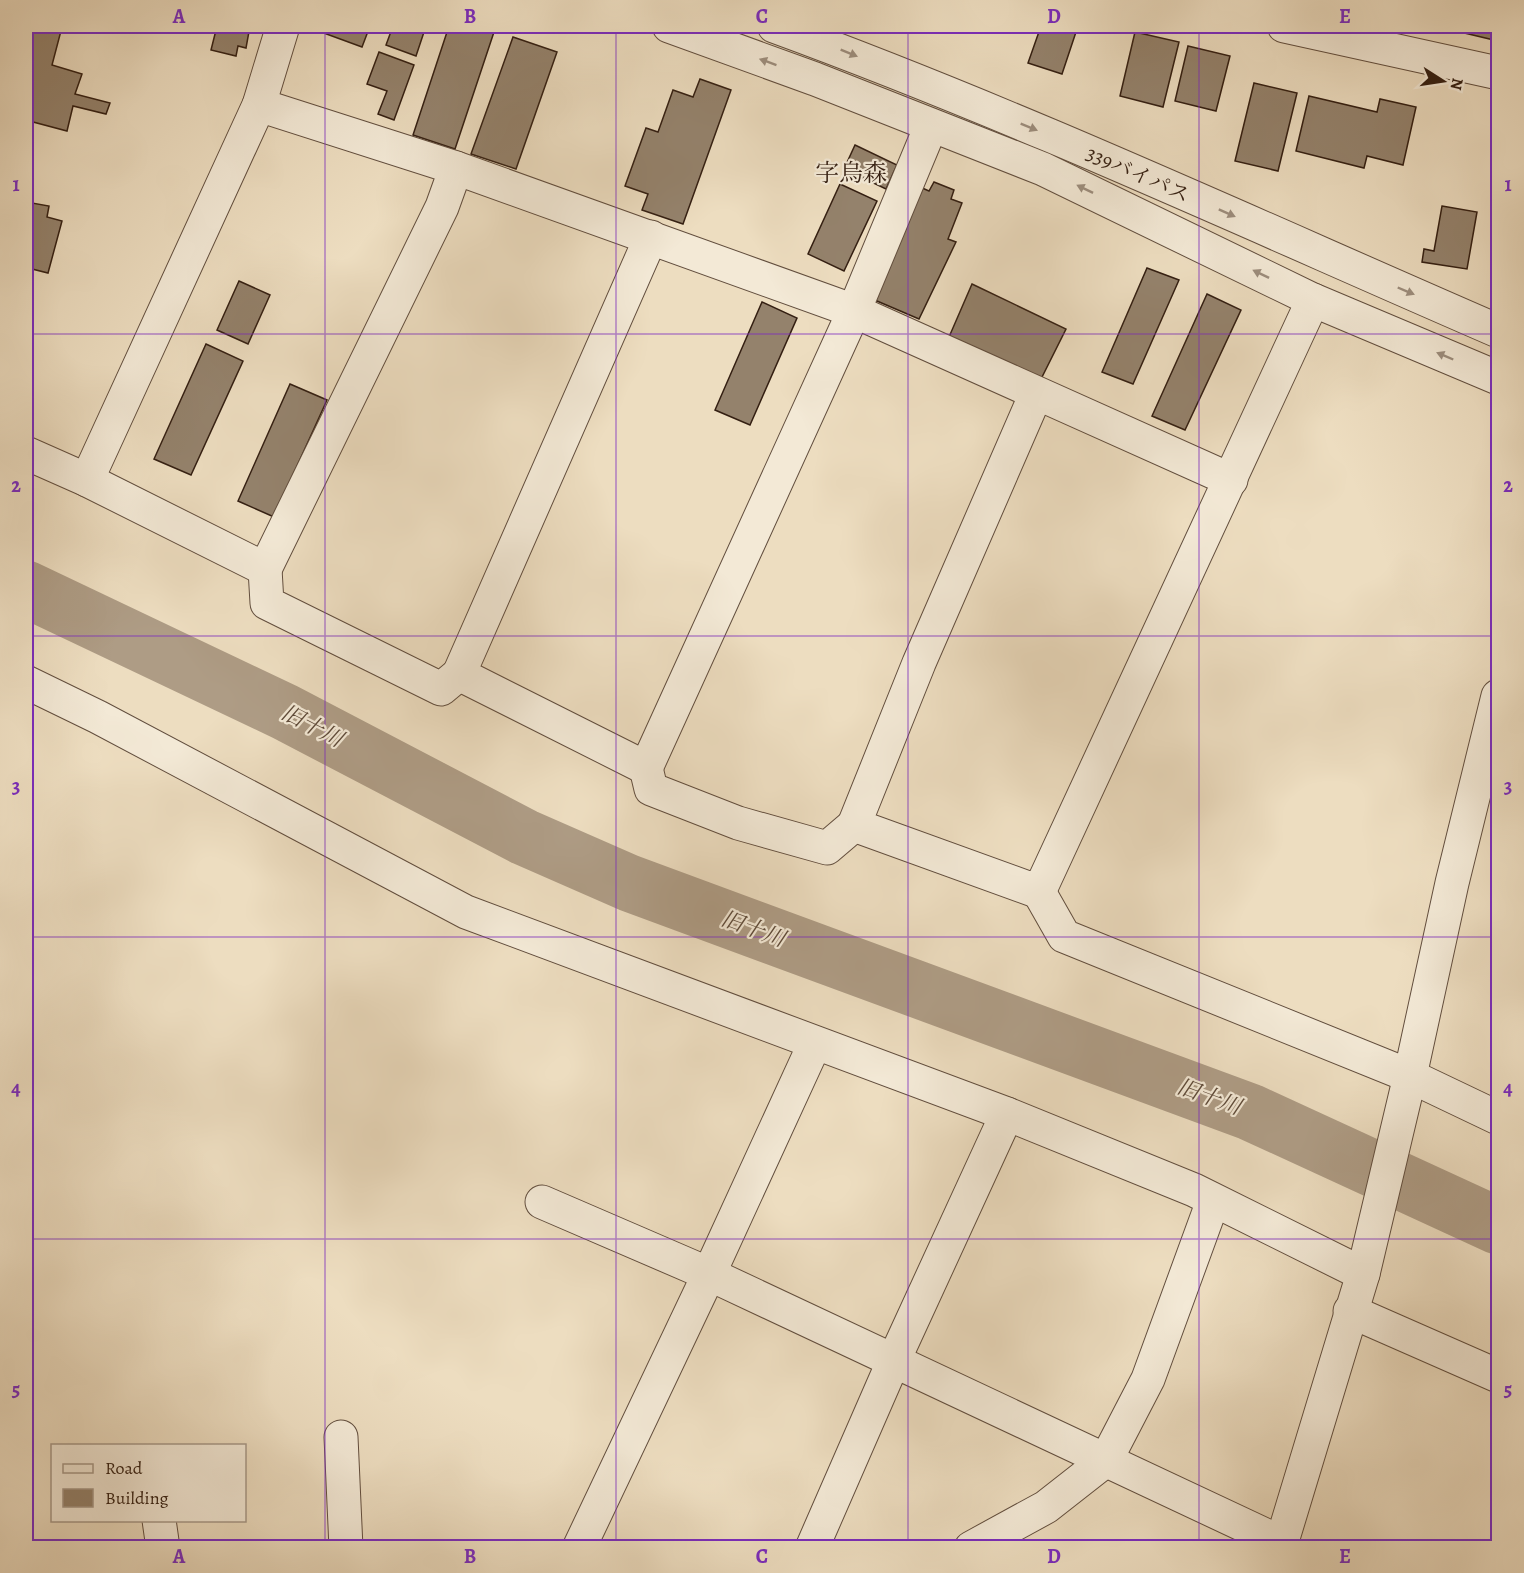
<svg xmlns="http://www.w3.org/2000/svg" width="1524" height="1573" font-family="Alegreya,'Noto Serif JP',serif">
<rect width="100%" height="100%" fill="#edddc0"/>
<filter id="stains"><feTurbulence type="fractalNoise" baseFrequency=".00333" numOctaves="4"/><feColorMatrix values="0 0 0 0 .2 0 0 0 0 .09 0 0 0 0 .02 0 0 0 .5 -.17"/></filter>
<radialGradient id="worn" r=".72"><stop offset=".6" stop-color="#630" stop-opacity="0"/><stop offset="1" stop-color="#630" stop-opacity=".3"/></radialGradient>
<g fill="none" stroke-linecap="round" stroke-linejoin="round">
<!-- river -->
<path stroke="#ae9c85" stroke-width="57" d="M26 589 285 712 524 837 629 883 1250 1112 1498 1226"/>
</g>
<!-- building -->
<g fill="#94826c" stroke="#341f12" stroke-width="1.5">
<path d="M26 26 62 27 52 65 82 74 75 94 110 103 106 114 73 106 67 131 33 122 26 154Z"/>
<path d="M217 26H250L246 48 238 46 236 56 211 50Z"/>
<path d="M310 26H370L362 47 310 28Z"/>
<path d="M393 26H426L416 56 386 45Z"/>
<path d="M449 26H485L495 29 455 149 413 135Z"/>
<path d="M1041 26H1078L1062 74 1028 63Z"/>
<path d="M1435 26H1498V41Z"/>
<path d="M1135 32 1179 42 1163 107 1120 96Z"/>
<path d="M513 37 557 52 516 169 471 154Z"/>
<path d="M1188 46 1230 56 1216 111 1175 101Z"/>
<path d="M379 52 414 65 394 120 378 114 387 91 367 84Z"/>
<path d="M700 79 731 90 683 224 642 210 648 194 625 186 646 128 658 132 673 90 693 97Z"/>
<path d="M1254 83 1297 93 1278 171 1235 161Z"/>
<path d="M1309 96 1377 112 1380 99 1416 107 1403 165 1367 156 1364 168 1296 151Z"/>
<path d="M855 145 897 165 886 189 844 169Z"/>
<path d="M934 182 954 190 951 199 962 203 948 239 956 242 919 319 870 298 920 187 929 191Z"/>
<path d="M840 184 877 201 844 271 808 254Z"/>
<path d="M26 195H28L26 202 49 206 47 217 62 221 48 273 32 269 31 275 26 273Z"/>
<path d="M1442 206 1477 212 1467 269 1422 262 1424 249 1434 251Z"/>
<path d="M1147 268 1179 280 1133 384 1102 372Z"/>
<path d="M239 281 270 295 248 344 217 330Z"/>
<path d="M972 284 1066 329 1041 379 949 337Z"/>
<path d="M1207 294 1241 310 1185 430 1152 416Z"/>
<path d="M762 302 797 318 750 425 715 410Z"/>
<path d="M206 344 243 361 191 475 154 459Z"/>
<path d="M290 384 327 400 274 517 238 501Z"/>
</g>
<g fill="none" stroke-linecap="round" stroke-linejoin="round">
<!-- minor casing -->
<g stroke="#624e3e" stroke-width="35">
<g id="minor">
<path d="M669 26 815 79 1043 169 1313 300 1498 378"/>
<path d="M774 26C1020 116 1258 227 1498 331"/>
<path d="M1284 26 1498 73"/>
<path d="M259 105 456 168 854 311 1231 480"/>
<path d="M651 237 459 674 646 768 854 311 931 126"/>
<path d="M1036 394 919 663 854 825 1039 892 1313 300"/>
<path d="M26 453 87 480 265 569 442 207 456 168"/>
<path d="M87 480 259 105 283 26"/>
<path d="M265 569 267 603 441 689 459 674"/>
<path d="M26 682 98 717 466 912 1007 1114 1194 1190 1363 1274"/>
<path d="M646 768 651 789 738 823 827 848 854 825"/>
<path d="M1039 892 1064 936 1410 1076 1498 1118"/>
<path d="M542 1202 709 1274 1282 1543"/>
<path d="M1350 1311 1498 1376"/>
<path d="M341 1437 346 1548"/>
<path d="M159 1520 163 1548"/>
<path d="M579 1548 709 1274 815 1043"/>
<path d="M812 1548 894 1360 1007 1114"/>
<path d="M971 1548 1046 1507 1106 1460 1148 1379 1213 1201"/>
<path d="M1280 1548 1363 1274 1410 1076 1452 883 1498 696"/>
</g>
</g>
<!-- minor -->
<use href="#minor" stroke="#f3e9d6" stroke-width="33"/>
</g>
<!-- one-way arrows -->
<defs><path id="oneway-solid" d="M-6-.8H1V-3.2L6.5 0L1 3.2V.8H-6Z" transform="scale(1.5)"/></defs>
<g fill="#9d8e7e">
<use href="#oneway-solid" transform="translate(849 53) rotate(22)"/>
<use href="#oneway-solid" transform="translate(768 62) rotate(-160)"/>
<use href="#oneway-solid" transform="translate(1029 127) rotate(22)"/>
<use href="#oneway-solid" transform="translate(1085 189) rotate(-154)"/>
<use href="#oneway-solid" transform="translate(1227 213) rotate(24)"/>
<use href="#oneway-solid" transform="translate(1261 274) rotate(-154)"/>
<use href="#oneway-solid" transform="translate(1406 291) rotate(23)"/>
<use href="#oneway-solid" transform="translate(1445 356) rotate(-157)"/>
</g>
<!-- grid -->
<path fill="none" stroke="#7b2cbf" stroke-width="1.5" stroke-opacity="0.55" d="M325 26V1548M616 26V1548M908 26V1548M1199 26V1548M26 334H1498M26 636H1498M26 937H1498M26 1239H1498"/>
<g text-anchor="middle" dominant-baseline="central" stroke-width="4.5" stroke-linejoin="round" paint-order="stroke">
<!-- street labels -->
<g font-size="21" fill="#341f12" stroke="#f3e9d6">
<text transform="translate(1138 174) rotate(24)">339バイパス</text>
</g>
<!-- water labels -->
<g font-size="22" font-style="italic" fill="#5f4b3a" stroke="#f3e9d6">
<text transform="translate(312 726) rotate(27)">旧十川</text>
<text transform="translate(753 929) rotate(20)">旧十川</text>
<text transform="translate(1209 1097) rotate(20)">旧十川</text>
</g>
<!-- quarter labels -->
<g font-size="24" fill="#341f12" stroke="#f3e9d6">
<text x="851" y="173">字烏森</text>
</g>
</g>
<!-- margin -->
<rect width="1524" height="1573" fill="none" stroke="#edddc0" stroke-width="66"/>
<!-- legend -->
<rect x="51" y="1444" width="195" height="78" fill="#f3e9d6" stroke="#a79888" stroke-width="1.5"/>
<rect x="63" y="1464" width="30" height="9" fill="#f3e9d6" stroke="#a79888" stroke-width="1.5"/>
<text x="105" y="1474" font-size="18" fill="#341f12">Road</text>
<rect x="63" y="1489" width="30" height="18" fill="#94826c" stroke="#a79888" stroke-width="1.5"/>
<text x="105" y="1504" font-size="18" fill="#341f12">Building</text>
<!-- north arrow -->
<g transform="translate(1443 81) rotate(102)" stroke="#f3e9d6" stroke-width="4.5" paint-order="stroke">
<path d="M0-4.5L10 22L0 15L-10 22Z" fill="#341f12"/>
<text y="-9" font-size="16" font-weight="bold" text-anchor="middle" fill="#341f12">N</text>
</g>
<rect x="33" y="33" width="1458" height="1507" fill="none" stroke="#7b2cbf" stroke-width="2"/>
<g font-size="20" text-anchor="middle" font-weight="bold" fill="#7b2cbf">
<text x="179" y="23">A</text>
<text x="470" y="23">B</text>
<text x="762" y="23">C</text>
<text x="1054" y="23">D</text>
<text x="1345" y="23">E</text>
<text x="16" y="191">1</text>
<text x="1508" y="191">1</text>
<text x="16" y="492">2</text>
<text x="1508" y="492">2</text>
<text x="16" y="793">3</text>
<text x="1508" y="793">3</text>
<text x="16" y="1095">4</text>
<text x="1508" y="1095">4</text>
<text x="16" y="1396">5</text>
<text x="1508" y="1396">5</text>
<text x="179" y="1563">A</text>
<text x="470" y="1563">B</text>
<text x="762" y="1563">C</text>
<text x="1054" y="1563">D</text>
<text x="1345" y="1563">E</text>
</g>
<rect width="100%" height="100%" filter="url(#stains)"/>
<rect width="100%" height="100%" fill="url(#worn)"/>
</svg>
